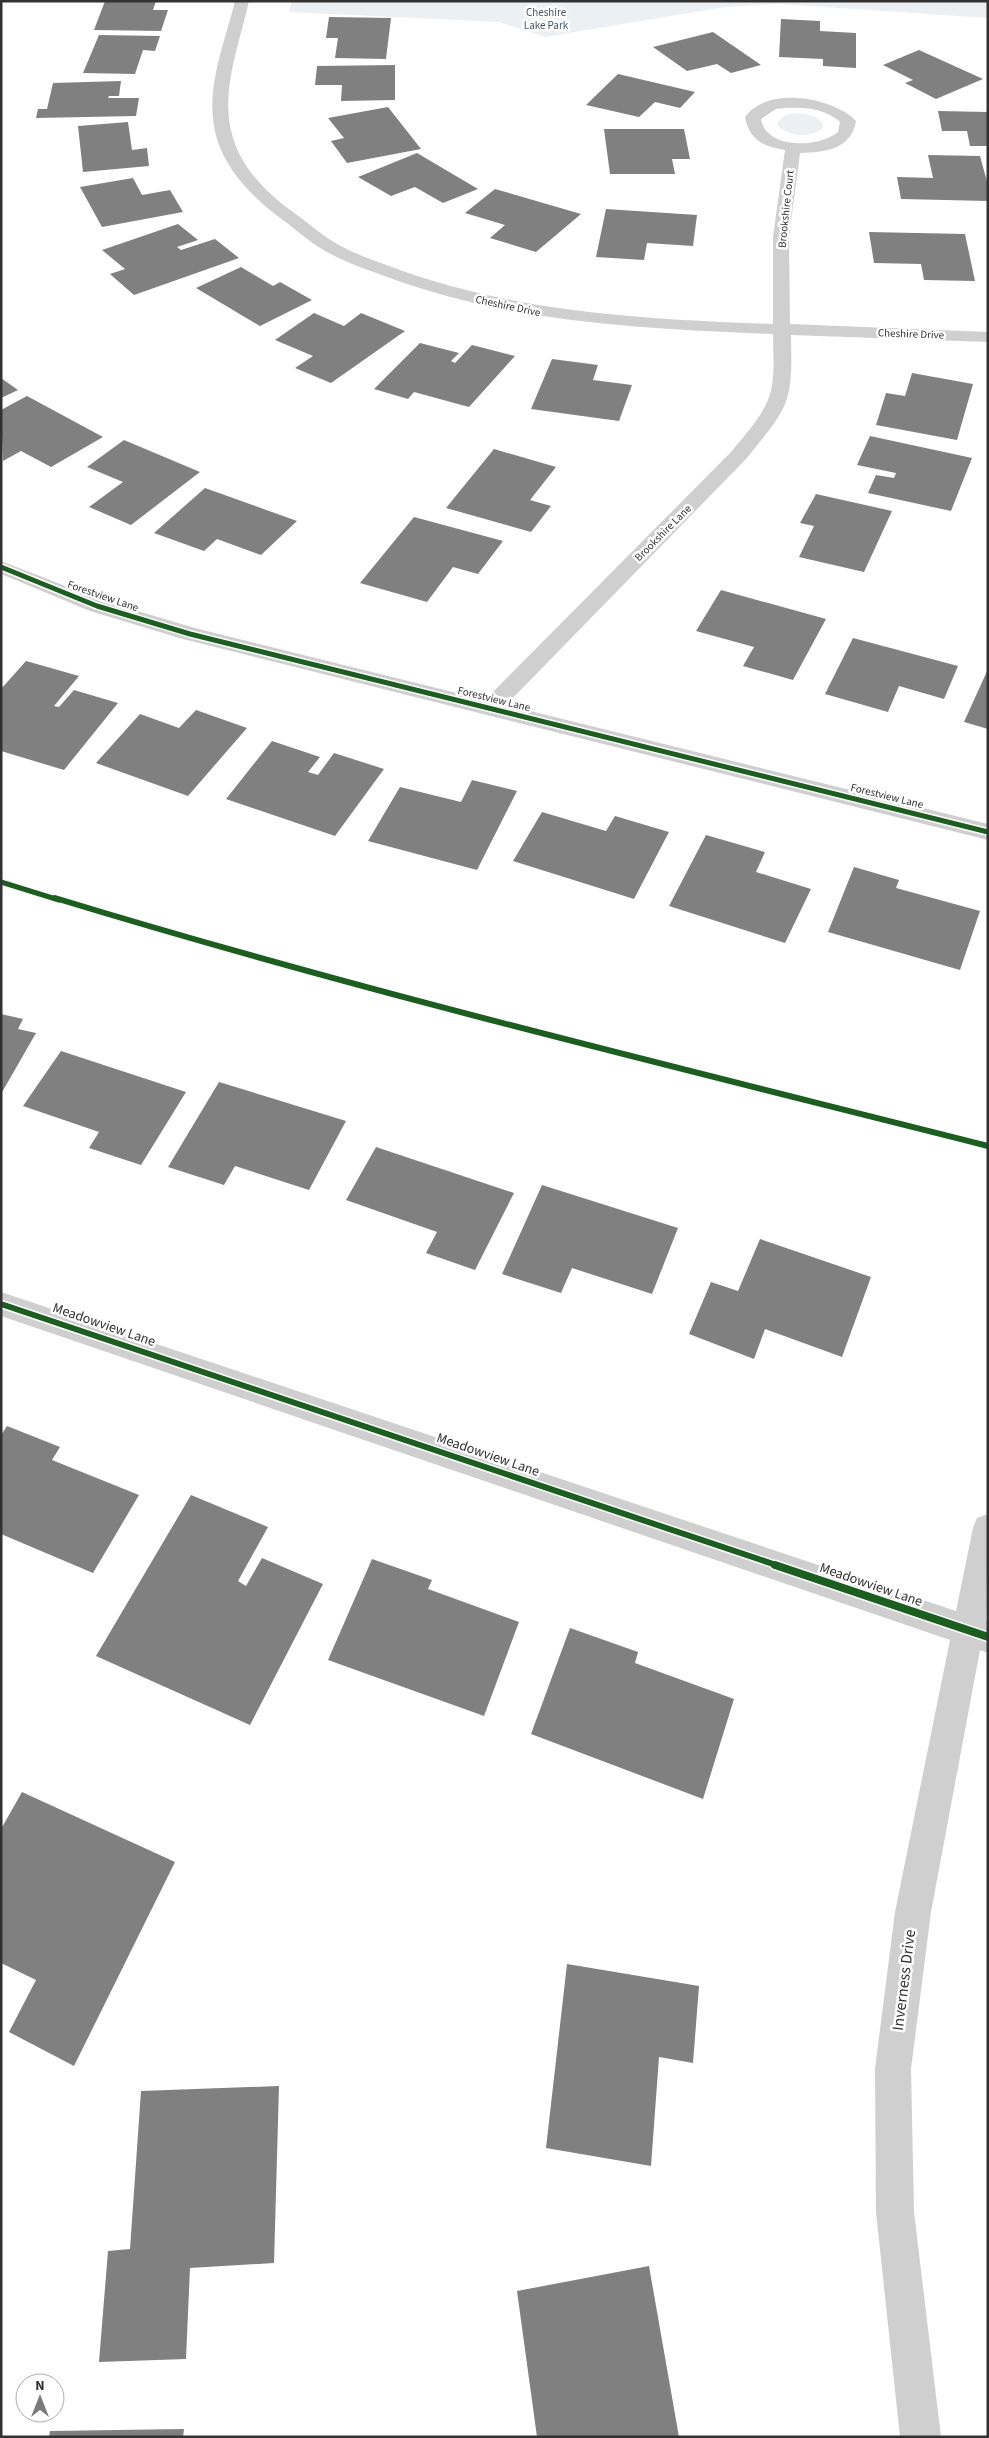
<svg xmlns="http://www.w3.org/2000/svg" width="989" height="2438" font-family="'Source Sans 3',sans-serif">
<rect width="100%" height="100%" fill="#fff"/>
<!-- green -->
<g fill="#ecf0f2">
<path d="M292 1H988V18L779 4 725 7 545 37 499 22 289 12Z"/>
<path d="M795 113C806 114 817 115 823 124L822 129C809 138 790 137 778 126L777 122 786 115Z"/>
</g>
<!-- building -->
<g fill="#808080">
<path d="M105 1H156L153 10H168L161 31 94 30Z"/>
<path d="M329 17 391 18 386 59 335 58 338 38H326Z"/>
<path d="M781 19 820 21V31L856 33V68L823 66V59L779 57Z"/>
<path d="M713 32 761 65 731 73 717 64 687 71 653 47Z"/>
<path d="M99 35 160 36 155 51 143 50 135 74 83 73Z"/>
<path d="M919 50 983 79 936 99 905 83 913 80 883 65Z"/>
<path d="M395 65V100L341 101 342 85H315L317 66Z"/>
<path d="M618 74 695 92 680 108 655 102 639 117 586 105Z"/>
<path d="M121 81 119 96H109L108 98H139L136 116 36 118 38 109H47L53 83Z"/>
<path d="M388 107 421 149 347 163 331 141 344 138 328 118Z"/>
<path d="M938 111 988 112V146H970L967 131H942Z"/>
<path d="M128 122 132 150 147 148 149 166 83 172 78 126Z"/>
<path d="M604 129H684L690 159H672L675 174H610Z"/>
<path d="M417 153 478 189 443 203 415 187 391 196 358 177Z"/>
<path d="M928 155 980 156 988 185V201L901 199 897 177 933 178Z"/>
<path d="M133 178 142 195 170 190 183 212 102 227 80 187Z"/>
<path d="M495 189 581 214 536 252 490 238 505 225 465 213Z"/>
<path d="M606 209 697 215 693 246 647 243 644 260 596 257Z"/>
<path d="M178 224 198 240 177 247 181 250 215 239 239 258 134 295 110 274 125 269 102 250Z"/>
<path d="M869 232 965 234 975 281 924 280 921 264 874 263Z"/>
<path d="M241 267 273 286 280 282 312 300 260 326 196 288Z"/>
<path d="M314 313 344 326 361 313 405 331 331 383 295 368 313 356 275 340Z"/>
<path d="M420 343 459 353 451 361 455 363 472 345 515 356 469 407 414 392 408 399 374 389Z"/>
<path d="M552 359 598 365 593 380 632 385 619 421 531 409Z"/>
<path d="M912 373 973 384 957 440 876 425 886 393 905 396Z"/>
<path d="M1 378 18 390 1 398Z"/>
<path d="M27 396 103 437 51 467 21 451 3 461 1 410Z"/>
<path d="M870 436 972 458 951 511 868 493 876 475 894 478 896 473 857 465Z"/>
<path d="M124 440 200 472 131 525 89 507 123 482 87 467Z"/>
<path d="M494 449 556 467 530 500 551 506 531 532 446 508Z"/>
<path d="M205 488 297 521 261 555 217 539 204 551 154 533Z"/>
<path d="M816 494 892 511 864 572 799 557 814 526 800 523Z"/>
<path d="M414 517 503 541 478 574 453 567 427 602 360 583Z"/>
<path d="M721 590 826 619 793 680 743 666 754 647 696 631Z"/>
<path d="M853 638 958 666 944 699 899 686 888 712 825 694Z"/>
<path d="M26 661 79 676 54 706 59 707 74 690 118 703 64 770 1 751V689Z"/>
<path d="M988 669V729L964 722Z"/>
<path d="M196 710 247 728 188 796 96 763 140 714 179 728Z"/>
<path d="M272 741 320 757 308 772 318 775 334 753 384 769 335 836 226 799Z"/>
<path d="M472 780 517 791 477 870 368 841 400 787 461 802Z"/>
<path d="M542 812 606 831 615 816 669 832 634 899 513 861Z"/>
<path d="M706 835 765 852 756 872 811 889 785 943 669 906Z"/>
<path d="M854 867 899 880 896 888 980 911 960 970 828 932Z"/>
<path d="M1 1014 23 1019 18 1029 36 1033 1 1094Z"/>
<path d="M61 1051 186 1092 141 1165 89 1148 99 1132 23 1106Z"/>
<path d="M219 1082 346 1121 309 1190 235 1166 224 1185 168 1167Z"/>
<path d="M376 1147 514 1193 475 1270 426 1253 437 1232 346 1200Z"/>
<path d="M542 1185 678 1228 652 1294 572 1268 561 1293 502 1274Z"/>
<path d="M760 1239 871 1277 842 1357 765 1329 754 1359 689 1334 711 1282 738 1291Z"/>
<path d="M7 1426 60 1447 52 1460 139 1495 93 1573 1 1534V1435Z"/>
<path d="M191 1495 268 1527 238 1581 246 1586 262 1558 323 1584 250 1725 96 1656Z"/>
<path d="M372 1559 432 1580 428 1589 519 1622 484 1716 328 1660Z"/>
<path d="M570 1628 638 1652 635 1663 734 1699 703 1799 531 1734Z"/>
<path d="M22 1792 175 1862 74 2066 9 2032 36 1980 1 1963V1829Z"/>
<path d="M567 1964 699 1986 693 2063 659 2057 651 2166 546 2148Z"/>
<path d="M279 2086 274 2263 190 2268 186 2359 99 2362 108 2251 130 2249 141 2091Z"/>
<path d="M649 2266 679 2437H537L517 2291Z"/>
<path d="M184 2429 183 2437H49L50 2431Z"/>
</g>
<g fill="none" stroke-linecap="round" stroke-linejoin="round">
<!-- minor -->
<g fill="#cfcfcf" fill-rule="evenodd">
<path d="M235 1H249C239 46 219 93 233 138 243 171 270 196 297 215 311 225 323 236 337 244 356 255 379 262 400 270 520 313 646 319 773 324V237L785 150C763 147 749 139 745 117 767 86 829 97 853 118L856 121C851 150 825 152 800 153L789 237 790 324 988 332V342L791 335C791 356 793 378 787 398 782 418 759 442 746 459L506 705 988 824V840L183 639 90 611 1 574V561L104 601 195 628 485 700 732 451C745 435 760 419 768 400 776 381 773 355 773 334 643 329 513 323 390 278 369 270 346 263 327 252 312 244 300 233 287 223 258 202 228 175 217 139 203 93 224 46 235 1ZM785 108C805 107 824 108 840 122L838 132C819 148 766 150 761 119L776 109Z"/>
<path d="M1 1292 956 1611 973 1528 977 1518 988 1514 986 1621H988V1653L980 1650 931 1912 911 2069 914 2212 941 2437H900L876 2212 875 2069 895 1912 950 1640 1 1316Z"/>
</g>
<!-- cycleway-far2 casing -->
<g stroke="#fff" stroke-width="8">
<g id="cycleway-far2">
<path d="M1 567 97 606 190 634 988 832"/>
<path d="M1 882 59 900"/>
</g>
</g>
<!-- cycleway-far1 casing -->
<g stroke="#fff" stroke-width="9">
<g id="cycleway-far1">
<path d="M55 898C363 992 676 1067 988 1146"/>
<path d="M1 1304 779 1566"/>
</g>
</g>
<!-- cycleway casing -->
<g stroke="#fff" stroke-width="11">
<path id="cycleway" d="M775 1565 988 1637"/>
</g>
<!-- cycleway-far2 -->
<use href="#cycleway-far2" stroke="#1b5e20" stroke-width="5"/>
<!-- cycleway-far1 -->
<use href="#cycleway-far1" stroke="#1b5e20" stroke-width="6"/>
<!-- cycleway -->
<use href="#cycleway" stroke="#1b5e20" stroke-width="8"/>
</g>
<g text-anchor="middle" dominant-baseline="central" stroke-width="5" stroke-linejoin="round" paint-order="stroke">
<!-- far-park labels -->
<g font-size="11" fill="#42576b" stroke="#fff">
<text x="546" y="12">Cheshire<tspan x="546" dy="13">Lake Park</tspan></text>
</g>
<!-- far-street labels -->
<g font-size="11" fill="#323232" stroke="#fff">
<text transform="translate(786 209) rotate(-84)">Brookshire Court</text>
<text transform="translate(508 306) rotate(12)">Cheshire Drive</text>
<text transform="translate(911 334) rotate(2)">Cheshire Drive</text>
<text transform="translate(663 533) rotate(-45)">Brookshire Lane</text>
<text transform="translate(103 596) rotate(19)">Forestview Lane</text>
<text transform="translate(494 699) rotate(14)">Forestview Lane</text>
<text transform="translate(887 796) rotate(14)">Forestview Lane</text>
</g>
<!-- street labels -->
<g font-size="14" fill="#323232" stroke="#fff">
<text transform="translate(104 1325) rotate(19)">Meadowview Lane</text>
<text transform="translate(488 1455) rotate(19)">Meadowview Lane</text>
<text transform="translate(871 1585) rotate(19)">Meadowview Lane</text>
</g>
<!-- near-street labels -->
<g font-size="16" fill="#323232" stroke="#fff">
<text transform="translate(904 1980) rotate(-83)">Inverness Drive</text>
</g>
</g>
<!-- border -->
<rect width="989" height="2438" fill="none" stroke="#323232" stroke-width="5"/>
<!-- north arrow -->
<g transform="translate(40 2398)"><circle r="24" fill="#ffffff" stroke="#adadad"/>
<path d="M0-4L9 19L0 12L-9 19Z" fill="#7a7a7a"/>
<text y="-8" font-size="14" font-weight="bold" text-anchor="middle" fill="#323232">N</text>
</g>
</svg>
